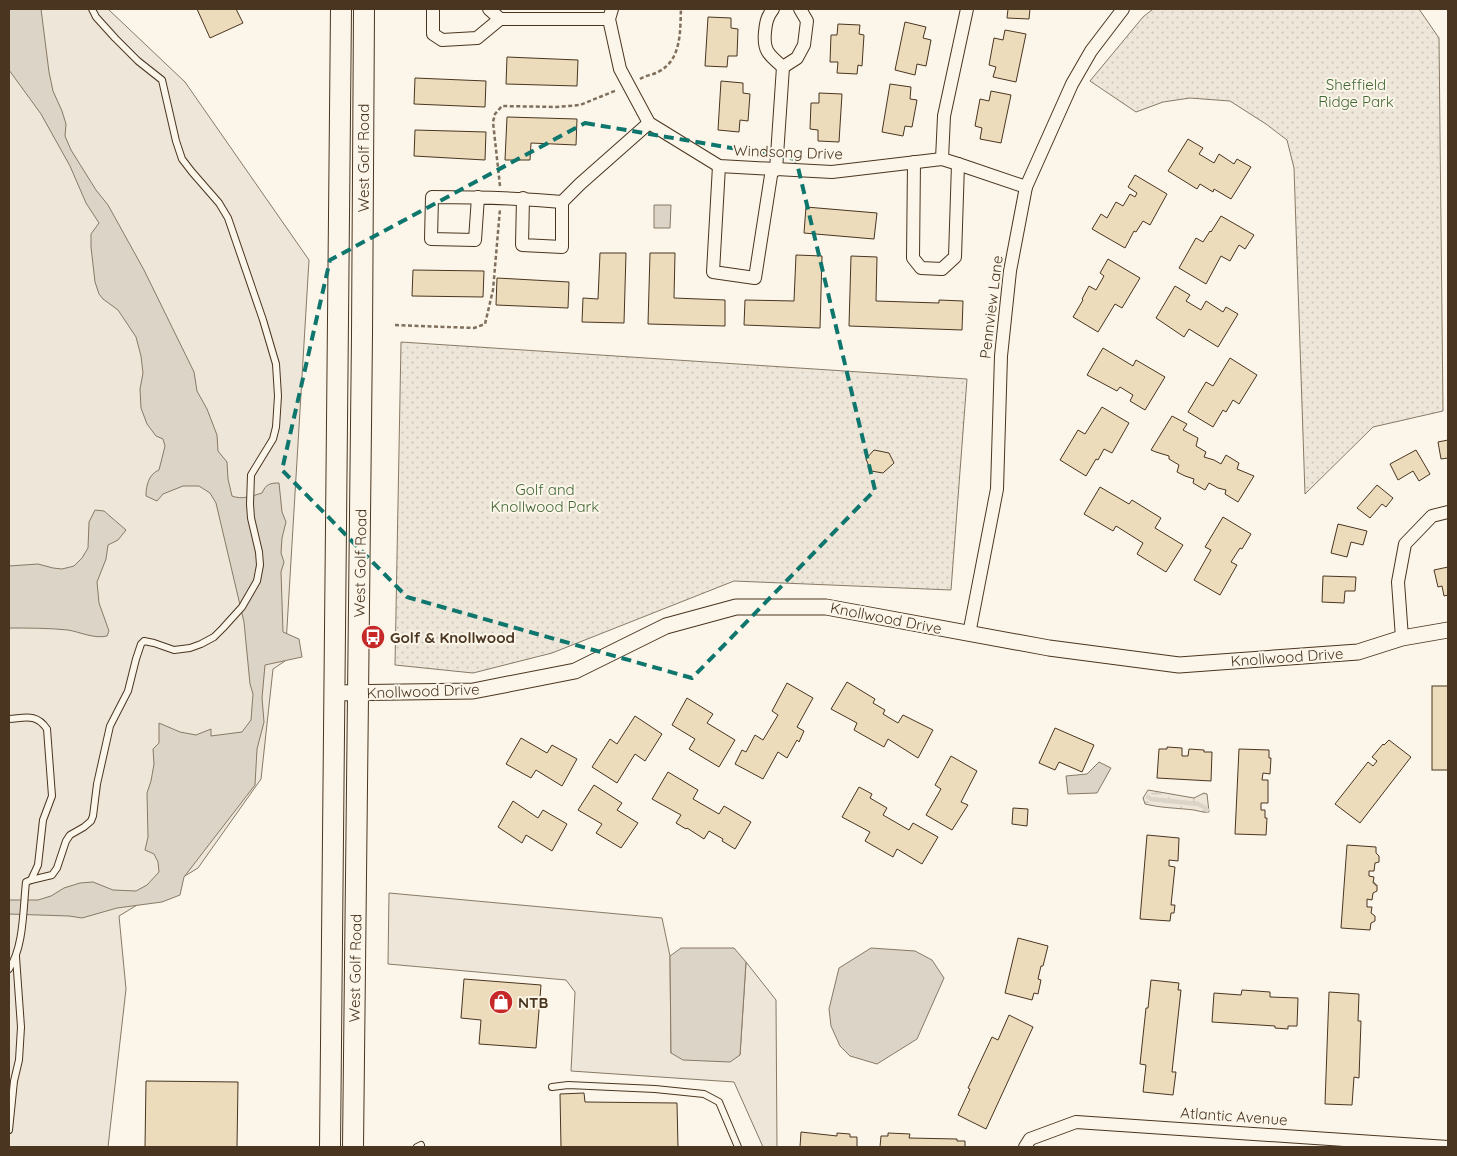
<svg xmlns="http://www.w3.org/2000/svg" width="1457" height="1156" font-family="Quicksand,sans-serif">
<defs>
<pattern id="wetland-marsh" width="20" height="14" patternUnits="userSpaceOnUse" patternTransform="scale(1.25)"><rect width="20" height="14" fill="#ede6d9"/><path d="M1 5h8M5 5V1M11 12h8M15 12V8" fill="none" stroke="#cdc6ba"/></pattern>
<pattern id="park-dots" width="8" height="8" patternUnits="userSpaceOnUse" patternTransform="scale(1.25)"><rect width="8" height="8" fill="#ede6d9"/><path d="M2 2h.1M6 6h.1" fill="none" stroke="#cdc6ba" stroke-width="1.8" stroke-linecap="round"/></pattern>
</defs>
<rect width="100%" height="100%" fill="#fbf6e9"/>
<!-- green -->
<g fill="#ede6d9" stroke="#887966">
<path d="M9 9H108L185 82 309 260 285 661 273 669 261 779 198 868 119 916 126 989 108 1147H9Z"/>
<path d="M389 893 662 918 670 956 671 1053 740 1055 746 962 776 1000 777 1147H763L734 1082 571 1071 575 992 566 980 388 964Z"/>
</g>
<!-- wetland -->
<path fill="url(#wetland-marsh)" stroke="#887966" d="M1148 790 1194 798 1204 793 1207 794 1209 812C1203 813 1200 811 1194 810 1177 808 1161 808 1145 804L1143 798Z"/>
<!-- park -->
<g fill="url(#park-dots)" stroke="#887966">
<path d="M1153 9H1419L1439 38 1443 411 1373 427 1305 494 1294 168 1287 140 1266 124 1230 101 1190 98 1163 102 1136 112 1090 81 1143 17Z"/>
<path d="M401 342 967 379 951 590 734 581 552 653 473 673 395 665Z"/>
</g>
<!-- water -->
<g fill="#dcd4c6" stroke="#887966">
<path d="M9 9H41L49 72 53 91 62 111 66 124 65 136 71 150 96 190 108 205 144 270 194 372 197 391 207 409 217 435 218 451 227 462 228 479 232 496C242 500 252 496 262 493 266 484 270 483 279 483L282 512 286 522 282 538 281 553 284 562 281 572 283 632 299 639 302 657 265 665 262 698 264 722 257 749 255 785 184 877 180 895 162 902 117 908 82 918 69 916 9 914V900H38L51 896 64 888 80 883 93 882 113 890 136 891 147 885 159 872 158 862 154 854 145 850 148 837 147 793 151 781 154 764 153 749 159 743V723L180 732 196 735 211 729V736L242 732 251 720 253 694 250 684 244 622 216 503 210 493 199 486H183L163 494 157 501 146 496C146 485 149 474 159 470L165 446 163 439 156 436 147 424 141 408 140 389 143 373 141 356 136 337 118 310 103 299 99 294 95 282 91 247V234L99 223 86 203 70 166 41 114 9 70Z"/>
<path d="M654 205H671L670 228H654Z"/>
<path d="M95 510 104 511 126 530 118 540 108 545 106 559 97 582 99 603 109 631 107 636C94 639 80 632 68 630 49 628 28 628 9 628V566L38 564 53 568 62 569 74 566 82 558 88 548 89 522Z"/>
<path d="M1099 762 1111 768 1097 793 1068 794 1066 776 1087 774Z"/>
<path d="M681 948H734L746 962 740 1055 730 1062 683 1060 671 1053 670 956Z"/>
<path d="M871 948 915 951 932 960 944 978 917 1039 877 1064 850 1056 840 1046 831 1026 829 1009 839 968Z"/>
</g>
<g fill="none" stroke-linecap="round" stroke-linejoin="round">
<!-- stream -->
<path stroke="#dcd4c6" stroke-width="4.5" d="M1148 797 1151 799 1198 804 1204 807 1207 810"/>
</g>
<!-- building -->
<g fill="#ecdcbc" stroke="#4a3520">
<path d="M197 9H236L243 23 210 38Z"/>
<path d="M1008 9H1030L1029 19 1007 18Z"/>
<path d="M708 17 731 18V28L738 29 737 56H728L727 67 705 66Z"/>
<path d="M905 22 926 27 923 38 931 40 926 66 917 64 915 75 895 70Z"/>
<path d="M838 24 860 25 859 34 864 35 862 66 858 65 857 74 837 73 838 62H830L831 35H837Z"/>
<path d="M1005 30 1026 34 1016 82 993 77 996 67 989 65 994 38 1003 40Z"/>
<path d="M507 57 578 60 577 86 506 84Z"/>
<path d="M415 78 486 81 485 107 414 104Z"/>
<path d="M721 81 743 83V93L750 94 748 121 740 120 739 132 718 130Z"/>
<path d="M890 84 911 87 910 99 917 100 912 127 905 126 903 136 882 132Z"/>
<path d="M991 91 1011 95 1001 143 980 139 982 128 975 126 980 99 989 101Z"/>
<path d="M819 93 842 94 839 142 818 141V130L810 129 811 103H819Z"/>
<path d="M507 117 577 119 576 145 531 143 530 160H505Z"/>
<path d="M415 130 486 132 485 160 414 156Z"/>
<path d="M1188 139 1203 148 1199 154 1214 163 1219 154 1234 164 1237 159 1251 167 1231 199 1214 189 1213 192 1200 184 1197 189 1168 171Z"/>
<path d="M1135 175 1167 194 1150 225 1143 221 1136 232 1134 231 1125 248 1092 229 1101 214 1107 218 1116 202 1123 206 1130 194 1135 197 1137 193 1128 187Z"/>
<path d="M806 207 877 213 874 239 804 233Z"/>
<path d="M1221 216 1254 235 1245 249 1239 245 1230 261 1221 256 1206 284 1179 268 1196 238 1203 242 1210 231 1211 232Z"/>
<path d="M600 253H626L624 323 582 322 583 298 598 299Z"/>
<path d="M650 253H675L674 298 725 300V326L648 324Z"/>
<path d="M796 255 822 256 820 328 744 325 745 300 794 301Z"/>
<path d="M851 256 877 257 876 301 939 303V300L963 301 962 330 849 326Z"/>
<path d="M1108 259 1140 278 1122 308 1115 304 1098 332 1073 317 1083 300 1082 299 1089 286 1096 290 1104 276 1100 273Z"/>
<path d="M413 270 484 271 483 297 412 296Z"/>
<path d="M497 278 569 282 568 308 496 305Z"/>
<path d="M1175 286 1190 295 1186 301 1201 310 1206 301 1223 312 1226 307 1238 314 1218 347 1189 329 1184 337 1156 318Z"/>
<path d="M1103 348 1133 366 1136 360 1165 377 1145 410 1130 401 1133 395 1120 387 1117 391 1087 375Z"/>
<path d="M1230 358 1257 375 1239 404 1233 400 1226 412 1223 410 1213 427 1188 412 1206 382 1213 386Z"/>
<path d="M1102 407 1129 423 1112 453 1104 449 1098 460 1096 459 1086 476 1060 460 1078 430 1085 434Z"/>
<path d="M1172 416 1187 424 1183 430 1198 438 1196 446 1206 452 1204 457 1214 460 1221 464 1226 455 1239 463 1237 469 1254 476 1238 502 1225 494 1226 490 1218 488 1209 483 1205 490 1193 483 1194 479 1185 476 1177 472 1179 465 1169 459V456L1156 452 1151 450Z"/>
<path d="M1448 440V458L1441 459 1438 442Z"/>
<path d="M874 450 889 453 894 463 883 473 871 471 866 459Z"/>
<path d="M1416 450 1430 474 1419 481 1413 471 1398 480 1390 464Z"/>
<path d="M1377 485 1393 498 1386 507 1382 504 1370 518 1357 508Z"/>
<path d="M1100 487 1129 504 1132 500 1161 518 1155 528 1183 545 1166 572 1137 554 1143 543 1116 526 1113 531 1084 514Z"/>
<path d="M1223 517 1251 534 1242 549 1240 548 1231 562 1237 565 1220 595 1194 580 1211 550 1205 547Z"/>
<path d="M1338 524 1367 531 1363 545 1351 542 1347 557 1331 553Z"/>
<path d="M1448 567V595L1444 596 1442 586 1438 587 1434 570Z"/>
<path d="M1323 576 1356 577 1355 591H1345L1344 603 1322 602Z"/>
<path d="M847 682 875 699 873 703 885 710 883 714 898 723 903 715 933 730 918 758 888 739 884 747 854 730 857 723 831 709Z"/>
<path d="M787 683 813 698 797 727 804 731 799 742 797 740 787 758 778 752 763 779 735 764 742 750 746 752 755 735 763 740 778 715 772 711Z"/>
<rect x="1432" y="686" width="16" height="84"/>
<path d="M687 698 713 714 707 723 735 740 719 767 689 749 695 739 672 725Z"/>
<path d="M635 716 662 734 645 761 635 754 617 783 592 767 610 739 617 744Z"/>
<path d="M1055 728 1094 745 1082 772 1059 762 1055 770 1039 763Z"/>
<path d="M521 738 547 753 552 745 577 759 562 786 536 770 531 778 506 764Z"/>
<path d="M1389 740 1411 757 1360 823 1335 804 1368 762 1373 766 1377 761 1372 757 1383 744 1384 745Z"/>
<path d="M1167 747 1182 748V756H1188L1189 749 1204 750V752H1212L1211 781 1157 778 1159 749H1167Z"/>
<path d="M1239 749 1269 750V758H1271L1270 774 1263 773 1262 780H1268V803H1261V810H1265V818H1267L1266 835 1235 834Z"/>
<path d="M951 756 977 771 961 802 968 805 952 830 926 815 941 789 935 785Z"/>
<path d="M668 772 698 790 693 799 719 814 724 806 751 822 735 849 722 841 723 839 709 831 704 839 687 828 686 829 676 823 681 815 652 799Z"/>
<path d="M594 785 622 803 617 810 638 823 621 848 596 833 602 824 578 810Z"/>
<path d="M859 787 872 794 870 798 887 808 883 815 909 830 913 823 938 837 922 864 897 849 893 857 865 841 870 832 842 817Z"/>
<path d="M513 801 538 818 543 810 567 824 552 851 526 835 522 843 498 827Z"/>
<path d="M1013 808 1028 809 1027 826 1012 824Z"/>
<path d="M1147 835 1179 838 1178 861 1169 860V866L1175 867 1171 905H1175L1174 913H1171L1170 921 1140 919Z"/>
<path d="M1347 845 1376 847V853L1379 856V862L1375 863 1374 871H1369V876L1374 877 1373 883H1375V885H1377V891L1373 893 1372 900 1367 899V907H1372L1371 913 1375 916V921L1371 923 1370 930 1341 928Z"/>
<path d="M1018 938 1048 946 1043 966H1041L1038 979 1041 980 1038 994 1034 993 1032 1000 1005 993Z"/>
<path d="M464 979 541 985 536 1048 479 1044 481 1020 461 1018Z"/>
<path d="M1151 980 1179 983 1178 990H1181L1172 1072H1176L1173 1095 1143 1092 1146 1065 1140 1064 1146 1008H1148Z"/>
<path d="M1242 990 1270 992V997L1298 998 1297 1026H1288V1029L1275 1028V1026L1212 1022 1214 993 1241 995Z"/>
<path d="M1329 992 1359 994 1358 1021H1361L1359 1078 1354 1077 1352 1105 1325 1104Z"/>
<path d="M1009 1015 1033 1027 986 1129 958 1115 970 1089 968 1088 992 1037 998 1040Z"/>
<path d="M146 1081 238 1082 237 1147H145Z"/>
<path d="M584 1093 585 1102 677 1103 678 1147H686H561L560 1094Z"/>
<path d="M801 1132 837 1136V1133L850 1134V1137H857V1147H800Z"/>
<path d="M888 1133 910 1134 909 1138 957 1139V1141H965V1147H880L881 1136H888Z"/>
</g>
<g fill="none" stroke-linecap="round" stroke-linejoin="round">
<!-- service casing -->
<g stroke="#4a3520" stroke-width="8">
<g id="service">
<path d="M9 719C25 718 36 713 47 729L52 796 43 820 38 865 31 880"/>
<path d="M9 969C24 947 23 909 26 882L31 880 52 875 57 868 66 841 70 835 84 827 91 821 93 816 97 784 110 726 128 691 136 659 141 644 144 641 154 643 174 650 190 648 201 644 214 637 223 628 242 607 257 581 260 565 259 552 251 518 250 504 251 475 273 439 276 427 278 396 276 364 263 320 228 218 219 203 192 172 182 159 176 141 162 80 138 61 115 38 96 17 92 9"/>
<path d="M552 1087 568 1085 655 1089 704 1094 719 1102 738 1147"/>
<path d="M9 1130 14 1081 19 1060 21 1027 16 957"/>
<path d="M417 1147 421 1145"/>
</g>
</g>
<!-- minor casing -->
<g stroke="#4a3520" stroke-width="14">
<g id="minor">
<path d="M433 9V34L442 40 477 38 500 19H609"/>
<path d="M489 9 500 19"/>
<path d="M612 9 609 19 620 69 649 123 719 166 832 172 942 159 958 164 1026 187"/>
<path d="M773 9C767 17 766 22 765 32 763 51 769 55 783 67"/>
<path d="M783 67 797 58 804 45 807 21 800 9"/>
<path d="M942 159 944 116 967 9"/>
<path d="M914 162 913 258 921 268 942 269 955 257 958 164"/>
<path d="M719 166 713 272 755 278 772 169"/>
<path d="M776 170 783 67"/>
<path d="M478 197 475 240 431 239 432 197C476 197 519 198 562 202"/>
<path d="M523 198 522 245 562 247V202L580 184 649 123"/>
<path d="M969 634 997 489 1001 356 1010 271 1026 187 1072 84 1091 51 1123 9"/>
<path d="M1402 638 1398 582 1405 544 1432 516 1448 512"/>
<path d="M1025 1147 1030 1139 1076 1122 1448 1147"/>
</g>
</g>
<!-- tertiary casing -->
<g stroke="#4a3520" stroke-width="17">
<path id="tertiary" d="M333 693 473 691 575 671 666 626 736 607H826L1049 648 1179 665 1358 652 1402 638 1448 630"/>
</g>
<!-- primary casing -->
<g stroke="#4a3520" stroke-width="22">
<g id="primary">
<path d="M330 1147 341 9"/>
<path d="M353 1147 362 335 364 9"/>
</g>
</g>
<!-- path -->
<g stroke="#7f6f5c" stroke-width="2.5" stroke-dasharray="4 2.5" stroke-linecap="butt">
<path d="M640 79C646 75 653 75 658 72 682 60 680 31 681 9"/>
<path d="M500 186 493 122 495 114 502 106 556 107 580 105 617 90"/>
<path d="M395 325 474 328 485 324 493 290 500 209"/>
</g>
<!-- service -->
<use href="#service" stroke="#fbf6e9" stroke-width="6"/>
<!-- minor -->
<use href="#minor" stroke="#fbf6e9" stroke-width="12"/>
<!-- tertiary -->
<use href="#tertiary" stroke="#fbf6e9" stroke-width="15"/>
<!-- primary -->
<use href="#primary" stroke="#fbf6e9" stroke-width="20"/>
</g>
<!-- marked area -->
<path fill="none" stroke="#0f766e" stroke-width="4" stroke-dasharray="10 6" stroke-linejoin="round" d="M585 123 796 159 875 490 692 678 407 597 282 470 330 260Z"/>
<!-- icons -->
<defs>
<g id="bus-disc" transform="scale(1.25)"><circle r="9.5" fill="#c62828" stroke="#fbf6e9"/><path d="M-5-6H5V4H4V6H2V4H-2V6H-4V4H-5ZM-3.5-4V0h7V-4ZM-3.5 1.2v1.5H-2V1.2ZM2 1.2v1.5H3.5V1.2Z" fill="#fff"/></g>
<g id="shop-disc" transform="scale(1.25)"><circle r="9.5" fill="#c62828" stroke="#fbf6e9"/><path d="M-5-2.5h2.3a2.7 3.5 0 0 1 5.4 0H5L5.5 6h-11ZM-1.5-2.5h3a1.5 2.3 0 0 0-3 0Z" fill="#fff"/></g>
</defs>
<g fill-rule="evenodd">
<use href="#bus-disc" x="373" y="637"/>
<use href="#shop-disc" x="501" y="1002"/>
</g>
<g text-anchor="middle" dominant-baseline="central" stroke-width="4" stroke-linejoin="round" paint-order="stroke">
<!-- park labels -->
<g font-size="15" fill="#436837" stroke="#fbf6e9">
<text x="1356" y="84">Sheffield<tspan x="1356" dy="17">Ridge Park</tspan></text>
<text x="545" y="489">Golf and<tspan x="545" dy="17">Knollwood Park</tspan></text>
</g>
<!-- street labels -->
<g font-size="15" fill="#4a3520" stroke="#fbf6e9">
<text transform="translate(788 152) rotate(2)">Windsong Drive</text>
<text transform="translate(363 158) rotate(-90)">West Golf Road</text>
<text transform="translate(991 307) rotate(-83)">Pennview Lane</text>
<text transform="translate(360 563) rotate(-89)">West Golf Road</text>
<text transform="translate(886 618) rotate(11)">Knollwood Drive</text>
<text transform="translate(1287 657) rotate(-4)">Knollwood Drive</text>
<text transform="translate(423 691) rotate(-2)">Knollwood Drive</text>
<text transform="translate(355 968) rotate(-89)">West Golf Road</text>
<text transform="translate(1234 1116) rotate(4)">Atlantic Avenue</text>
</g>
<!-- poi labels -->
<g font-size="15" font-weight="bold" fill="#4a3520" stroke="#fbf6e9" text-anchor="start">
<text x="390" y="637">Golf &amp; Knollwood</text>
<text x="518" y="1002">NTB</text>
</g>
</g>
<!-- border -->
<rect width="1457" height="1156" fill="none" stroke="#4a3520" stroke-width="20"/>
</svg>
